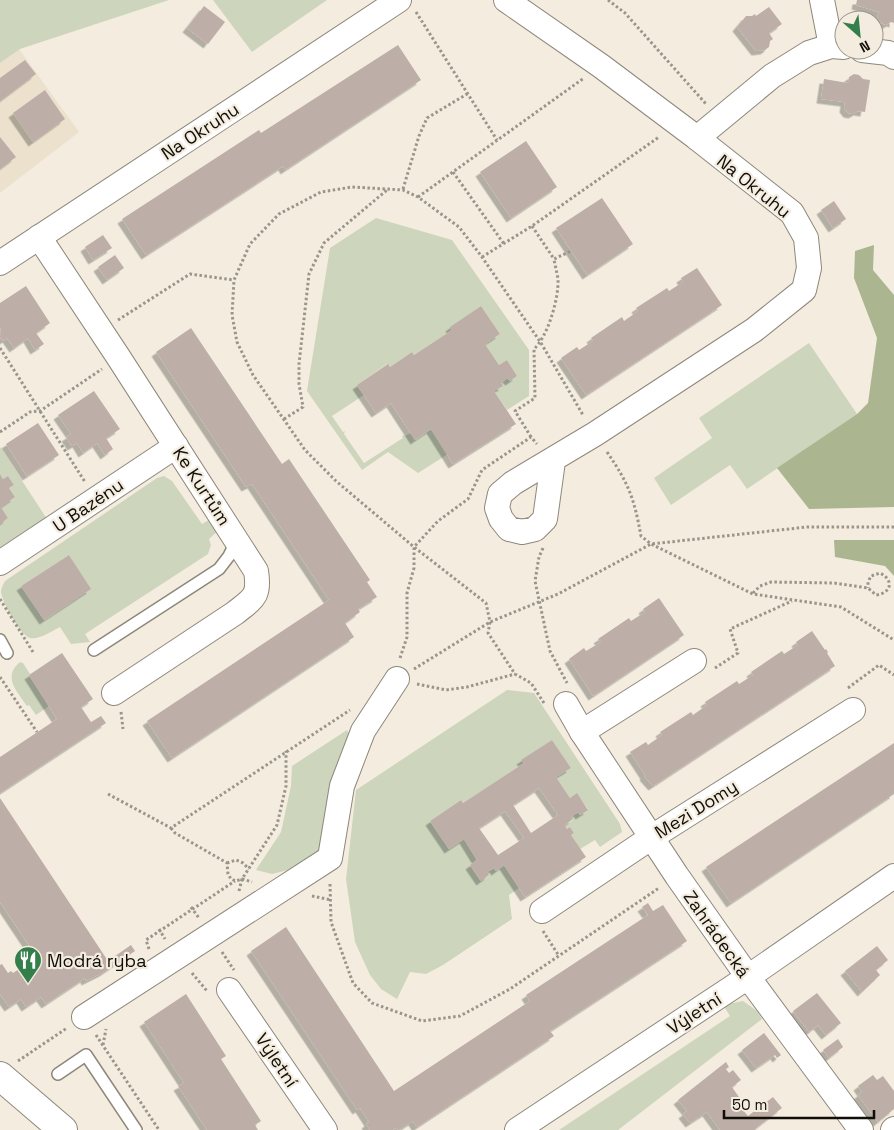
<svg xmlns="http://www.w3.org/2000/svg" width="894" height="1130" font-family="'Space Grotesk',sans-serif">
<defs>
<filter id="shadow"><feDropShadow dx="-4.5" dy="4.5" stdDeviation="0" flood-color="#0004"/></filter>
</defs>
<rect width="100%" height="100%" fill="#f4eddf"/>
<!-- built -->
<path fill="#ece1cd" d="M19 49 79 132 0 193V63Z"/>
<!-- green -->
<g fill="#cdd5bd" fill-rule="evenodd">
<path d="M0 0H169L20 49 0 63Z"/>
<path d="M213 0H327L252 52Z"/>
<path d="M376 218 452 240 529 350V396L507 410 494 391 502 386 501 383 507 378 510 381 517 376 507 360 499 365 485 344 500 334 481 306 451 327 452 330 414 355 412 352 390 367 387 364 357 385 364 395 332 416 343 432 345 431 344 434 364 463 403 438 402 436 404 435 405 436 411 433 416 440 431 429 448 454 418 473 388 452 362 470 307 391 330 248Z"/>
<path d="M809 343 857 414 747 489 730 465 671 505 654 478 712 438 699 418Z"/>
<path d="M0 447 47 519 0 550V523L8 518 1 507 15 497 9 488 14 485 8 476 3 479 0 474Z"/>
<path d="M164 476 172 481 202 524 212 518 219 530 209 539 211 545 208 554 85 634 90 642 71 644 60 627C52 631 39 640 30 638 21 636 2 602 1 592 1 588 3 585 5 581L157 478ZM69 555 90 589 45 620 21 586Z"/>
<path d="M20 662 23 663 30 674 29 675 49 706 36 715 29 705 27 706C17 691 2 677 20 662Z"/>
<path d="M507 690 534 693 620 824 622 832 600 847 595 840 580 849 571 835 574 833 570 827 567 829 565 825 573 820 571 817 578 812 580 815 588 809 577 794 570 798 556 777 571 768 552 740 522 760 524 763 463 803 461 800 430 821 449 849 464 839 477 860 470 865 480 880 489 876 487 872 494 868 496 871 504 865 519 888 509 895 512 919 443 965 426 974 410 972 397 999 381 989 370 975 355 942 346 879 356 790Z"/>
<path d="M347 730 351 740 321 853 300 867 272 874 256 870 281 832 291 786 292 766Z"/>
<path d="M743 1001 757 1011 762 1019 618 1130H559L730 1016 723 1005Z"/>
</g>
<!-- forest -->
<g fill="#abb691">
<path d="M874 245 873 270 894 295V507L809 509 777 468 857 414 868 403 877 338 854 278 855 251Z"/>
<path d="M834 540H894V576L885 566 835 557Z"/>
</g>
<!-- building -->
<g fill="#bdaea7" fill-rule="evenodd" filter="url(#shadow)">
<path d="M857 0H894V23L891 22 886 25 881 23 877 18 879 12 856 5Z"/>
<path d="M204 6 225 22 208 44 187 28Z"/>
<path d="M769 7 782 24 769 33 773 39 770 41 769 47 765 50 756 51 737 27 746 16H752L755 14 756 16Z"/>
<path d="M398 45 421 80 285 170 283 166 146 255 122 219 259 130 261 133Z"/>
<path d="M25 60 36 74 0 101V78Z"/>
<path d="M854 74 859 75 863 79 870 80 865 112 858 111 853 114 848 113 844 108 845 102 821 99 824 79 848 83 849 77Z"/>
<path d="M45 90 65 119 33 142 13 113Z"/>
<path d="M0 137 16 157 0 169Z"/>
<path d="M526 141 557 187 511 218 480 172Z"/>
<path d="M602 198 633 244 587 275 556 228Z"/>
<path d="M834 201 846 219 833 228 821 210Z"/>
<path d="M103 235 112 248 93 260 85 247Z"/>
<path d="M115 255 124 268 107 280 98 267Z"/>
<path d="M697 268 722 305 586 395 561 358 577 347 579 350 593 341 591 338 622 317 624 321 638 311 636 308 667 288 669 291 683 282 681 278Z"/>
<path d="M26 286 50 323 36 333 44 344 35 350 28 338 14 348 7 338 3 341 0 337 1 329 0 327V303Z"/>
<path d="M481 306 500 334 485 344 499 365 507 360 517 376 510 381 507 378 501 383 503 386 494 391 516 424 453 464 431 429 415 440 391 403 376 413 357 385 388 364 390 367 412 352 414 355 452 330 450 327Z"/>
<path d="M191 328 282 464 289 459 370 580 367 582 377 597 358 609 360 612 345 623 354 637 172 758 147 721 329 600 252 484 246 487 156 352Z"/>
<path d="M94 391 120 429 106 438 113 449 105 455 97 443 83 453 77 443 72 446 66 437 71 434 58 415Z"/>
<path d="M38 423 59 455 27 476 6 444Z"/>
<path d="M0 474 3 479 8 476 14 485 9 488 15 497 1 507 8 518 0 524Z"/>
<path d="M69 555 91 589 44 620 21 586Z"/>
<path d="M659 598 684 635 593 696 569 659 584 648 586 651 601 642 598 639 629 618 631 621 645 612 643 609Z"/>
<path d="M812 631 825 650 826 649 828 652 827 653 835 666 653 786 644 776 645 775 630 752 646 742 648 745 662 735 660 732 691 712 693 715 707 705 705 702 737 681 739 684 753 675 751 672 782 651 784 654 798 645 796 642Z"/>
<path d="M62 653 93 699 81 707 91 722 101 716 106 723 0 793V757L57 719 29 675Z"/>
<path d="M552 740 571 768 556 777 570 798 577 793 588 810 580 815 578 812 571 817 573 819 565 825 567 829 570 827 574 833 571 835 586 857 525 897 504 865 496 871 494 868 487 872 489 875 481 881 470 865 477 860 464 839 449 849 430 821 461 800 463 803 524 763 521 760ZM539 788 558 815 531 833 513 805ZM505 811 524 838 498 855 479 828Z"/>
<path d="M894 743V794L731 903 706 867Z"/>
<path d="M0 798 108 961 131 945 135 951 104 972 86 981 85 978 46 1004 41 997 26 1007 21 999 9 1007 0 994V965L2 964 8 973 11 971 13 973 37 957 34 953 31 955 27 949 30 947 0 902Z"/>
<path d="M648 903 653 911 663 905 687 941 550 1031 554 1036 417 1127 413 1121 399 1130 395 1128 393 1130H370L366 1124 369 1122 360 1108 357 1110 251 951 286 927 394 1091 530 1001 526 995 648 915 642 907Z"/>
<path d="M877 946 888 960 876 970 880 975 862 992 845 971Z"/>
<path d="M817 993 841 1023 826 1035 818 1025 809 1032 793 1011Z"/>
<path d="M186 994 226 1056 221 1059 261 1121 255 1125 258 1130H207L178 1086 184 1083 144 1022Z"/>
<path d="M764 1033 781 1055 777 1058 775 1055 756 1068 742 1050Z"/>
<path d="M838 1039 843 1047 829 1058 823 1050Z"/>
<path d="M726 1062 729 1067 726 1069 729 1073 733 1070 741 1080 732 1087 741 1100 737 1103 748 1116 773 1097 782 1108 755 1129 756 1130H720L707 1112 690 1123 683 1114 687 1111 678 1100Z"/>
<path d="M873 1075 877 1080 883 1076 894 1091V1109L878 1122 858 1095 862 1092 858 1086Z"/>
</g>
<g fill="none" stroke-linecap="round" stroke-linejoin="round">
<!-- lane casing -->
<g stroke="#8e877b" stroke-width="14">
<g id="lane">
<path d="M0 640 7 653"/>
<path d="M94 650 219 569 229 556 237 540"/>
<path d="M58 1074 86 1055 136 1130"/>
</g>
</g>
<!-- street casing -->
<g stroke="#8e877b" stroke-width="26">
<g id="street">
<path d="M506 0 601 66 697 138 792 213 806 238 809 268 804 290 754 330 595 434 513 483 500 494 497 508 501 519 509 529 522 532 535 529 545 519 553 461"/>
<path d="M822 0 831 46"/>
<path d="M862 50 888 53 894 57"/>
<path d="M697 138 772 76 809 53 831 46 844 47"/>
<path d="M39 237 119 358 256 571C260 596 254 598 235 613L114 693"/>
<path d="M0 263 399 0"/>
<path d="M0 563 176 446"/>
<path d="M566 704 582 732 677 876 748 977 861 1130"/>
<path d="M582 732 694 661"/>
<path d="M542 911 652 837 853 710"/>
<path d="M229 990 325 1130"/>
<path d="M84 1017 330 858 342 786 363 731 397 679"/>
<path d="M517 1130 748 977 894 876"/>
<path d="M893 1130 894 1129"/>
</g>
</g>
<!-- secondary casing -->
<g stroke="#8e877b" stroke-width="30">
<path id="secondary" d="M0 1076 63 1130"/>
</g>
<!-- path -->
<g stroke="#9a958b" stroke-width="3" stroke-dasharray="2.5 2.5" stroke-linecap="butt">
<path d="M608 0 625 13 706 104"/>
<path d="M416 12 497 140"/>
<path d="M453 172 504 244"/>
<path d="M403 189 419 136 427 118 467 94"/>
<path d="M418 197 584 78"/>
<path d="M532 226 554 259 571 251"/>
<path d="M482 257 532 226 659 137"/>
<path d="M118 320 190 274 234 280"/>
<path d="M0 348 85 482"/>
<path d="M284 419 303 407 299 384V364L309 274 324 243 387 190"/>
<path d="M0 432 30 412 40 411 102 369"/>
<path d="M531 437 515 411 535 398 534 349C548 336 559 298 558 279 557 272 555 266 554 259"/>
<path d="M607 452C629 484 634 498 641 536L651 544 753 594 841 607 894 640"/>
<path d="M543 548 539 557 535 581 550 651 567 683"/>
<path d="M753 593 760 586 771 582 834 583 868 588 876 595C892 593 894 580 880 573L871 576 868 582V588"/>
<path d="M0 599 33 652"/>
<path d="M400 658 407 637V593L414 568V547L438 521 468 499 482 470 531 437 537 444"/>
<path d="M715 668 738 653 730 629 792 601"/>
<path d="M414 669 490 622 558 594 651 544 807 527H894"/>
<path d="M0 677 37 732"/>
<path d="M417 684 446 690 467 687 515 674"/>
<path d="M848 688 879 665 894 675"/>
<path d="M544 703 531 683 515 674 488 633 490 622 486 603 414 547 336 481 305 450 253 375 237 342 232 315 234 280 250 244 279 214 321 192 352 187 403 190 418 197 459 227 482 257 541 343 583 415"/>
<path d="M121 712 123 729"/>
<path d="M108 794 171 828 350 710"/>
<path d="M171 828 175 833 227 863 228 874 231 879 236 881 242 879 252 882"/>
<path d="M227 863 236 860 243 863 249 869"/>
<path d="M330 884 331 922 353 983 372 1003 422 1021 460 1016 510 989 659 888"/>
<path d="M239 891 242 879 277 825 286 786V751"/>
<path d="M312 896 331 900"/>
<path d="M191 907 199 918"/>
<path d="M159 929 165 939"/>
<path d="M543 931 559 956"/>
<path d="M149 949 146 940 235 881"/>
<path d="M222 952 234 970"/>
<path d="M192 973 207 991"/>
<path d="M96 1035 159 1130"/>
<path d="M103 1045 106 1029"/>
<path d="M18 1061 67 1028"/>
</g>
<!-- lane -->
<use href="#lane" stroke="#fff" stroke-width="11"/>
<!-- street -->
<use href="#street" stroke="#fff" stroke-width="24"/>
<!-- secondary -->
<use href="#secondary" stroke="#fff" stroke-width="28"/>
</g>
<!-- icons -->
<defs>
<g id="restaurant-pin" transform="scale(1.4375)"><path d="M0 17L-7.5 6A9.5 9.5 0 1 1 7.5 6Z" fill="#347e4c" stroke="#f4eddf"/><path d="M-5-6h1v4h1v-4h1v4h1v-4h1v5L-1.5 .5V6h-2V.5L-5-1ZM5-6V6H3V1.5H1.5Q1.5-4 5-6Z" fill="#fff"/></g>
</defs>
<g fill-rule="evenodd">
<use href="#restaurant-pin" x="28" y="960"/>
</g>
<g text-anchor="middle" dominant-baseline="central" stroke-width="4.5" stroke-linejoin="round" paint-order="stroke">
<!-- street labels -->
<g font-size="18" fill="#110e0a" stroke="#f4eddf">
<text transform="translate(200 131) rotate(-33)">Na Okruhu</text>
<text transform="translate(754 186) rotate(39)">Na Okruhu</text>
<text transform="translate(202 486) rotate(57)">Ke Kurtům</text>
<text transform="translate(88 505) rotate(-34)">U Bazénu</text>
<text transform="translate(696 809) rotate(-32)">Mezi Domy</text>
<text transform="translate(717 934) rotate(55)">Zahrádecká</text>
<text transform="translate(694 1013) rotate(-33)">Výletní</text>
<text transform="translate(277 1060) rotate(56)">Výletní</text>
</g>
<!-- poi labels -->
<g font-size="18" fill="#110e0a" stroke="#f4eddf" text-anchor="start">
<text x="47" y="960">Modrá ryba</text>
</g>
</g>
<!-- north arrow -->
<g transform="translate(859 35) rotate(153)"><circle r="24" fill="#f4eddf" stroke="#99948a"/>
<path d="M0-4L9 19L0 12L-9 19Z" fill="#347e4c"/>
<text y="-8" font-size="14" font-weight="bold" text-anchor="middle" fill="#110e0a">N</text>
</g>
<!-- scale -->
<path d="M724 1110v8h150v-8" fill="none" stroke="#110e0a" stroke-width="2.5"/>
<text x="732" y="1110" font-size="15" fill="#110e0a" stroke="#f4eddf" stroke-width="4" paint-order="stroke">50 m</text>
</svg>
